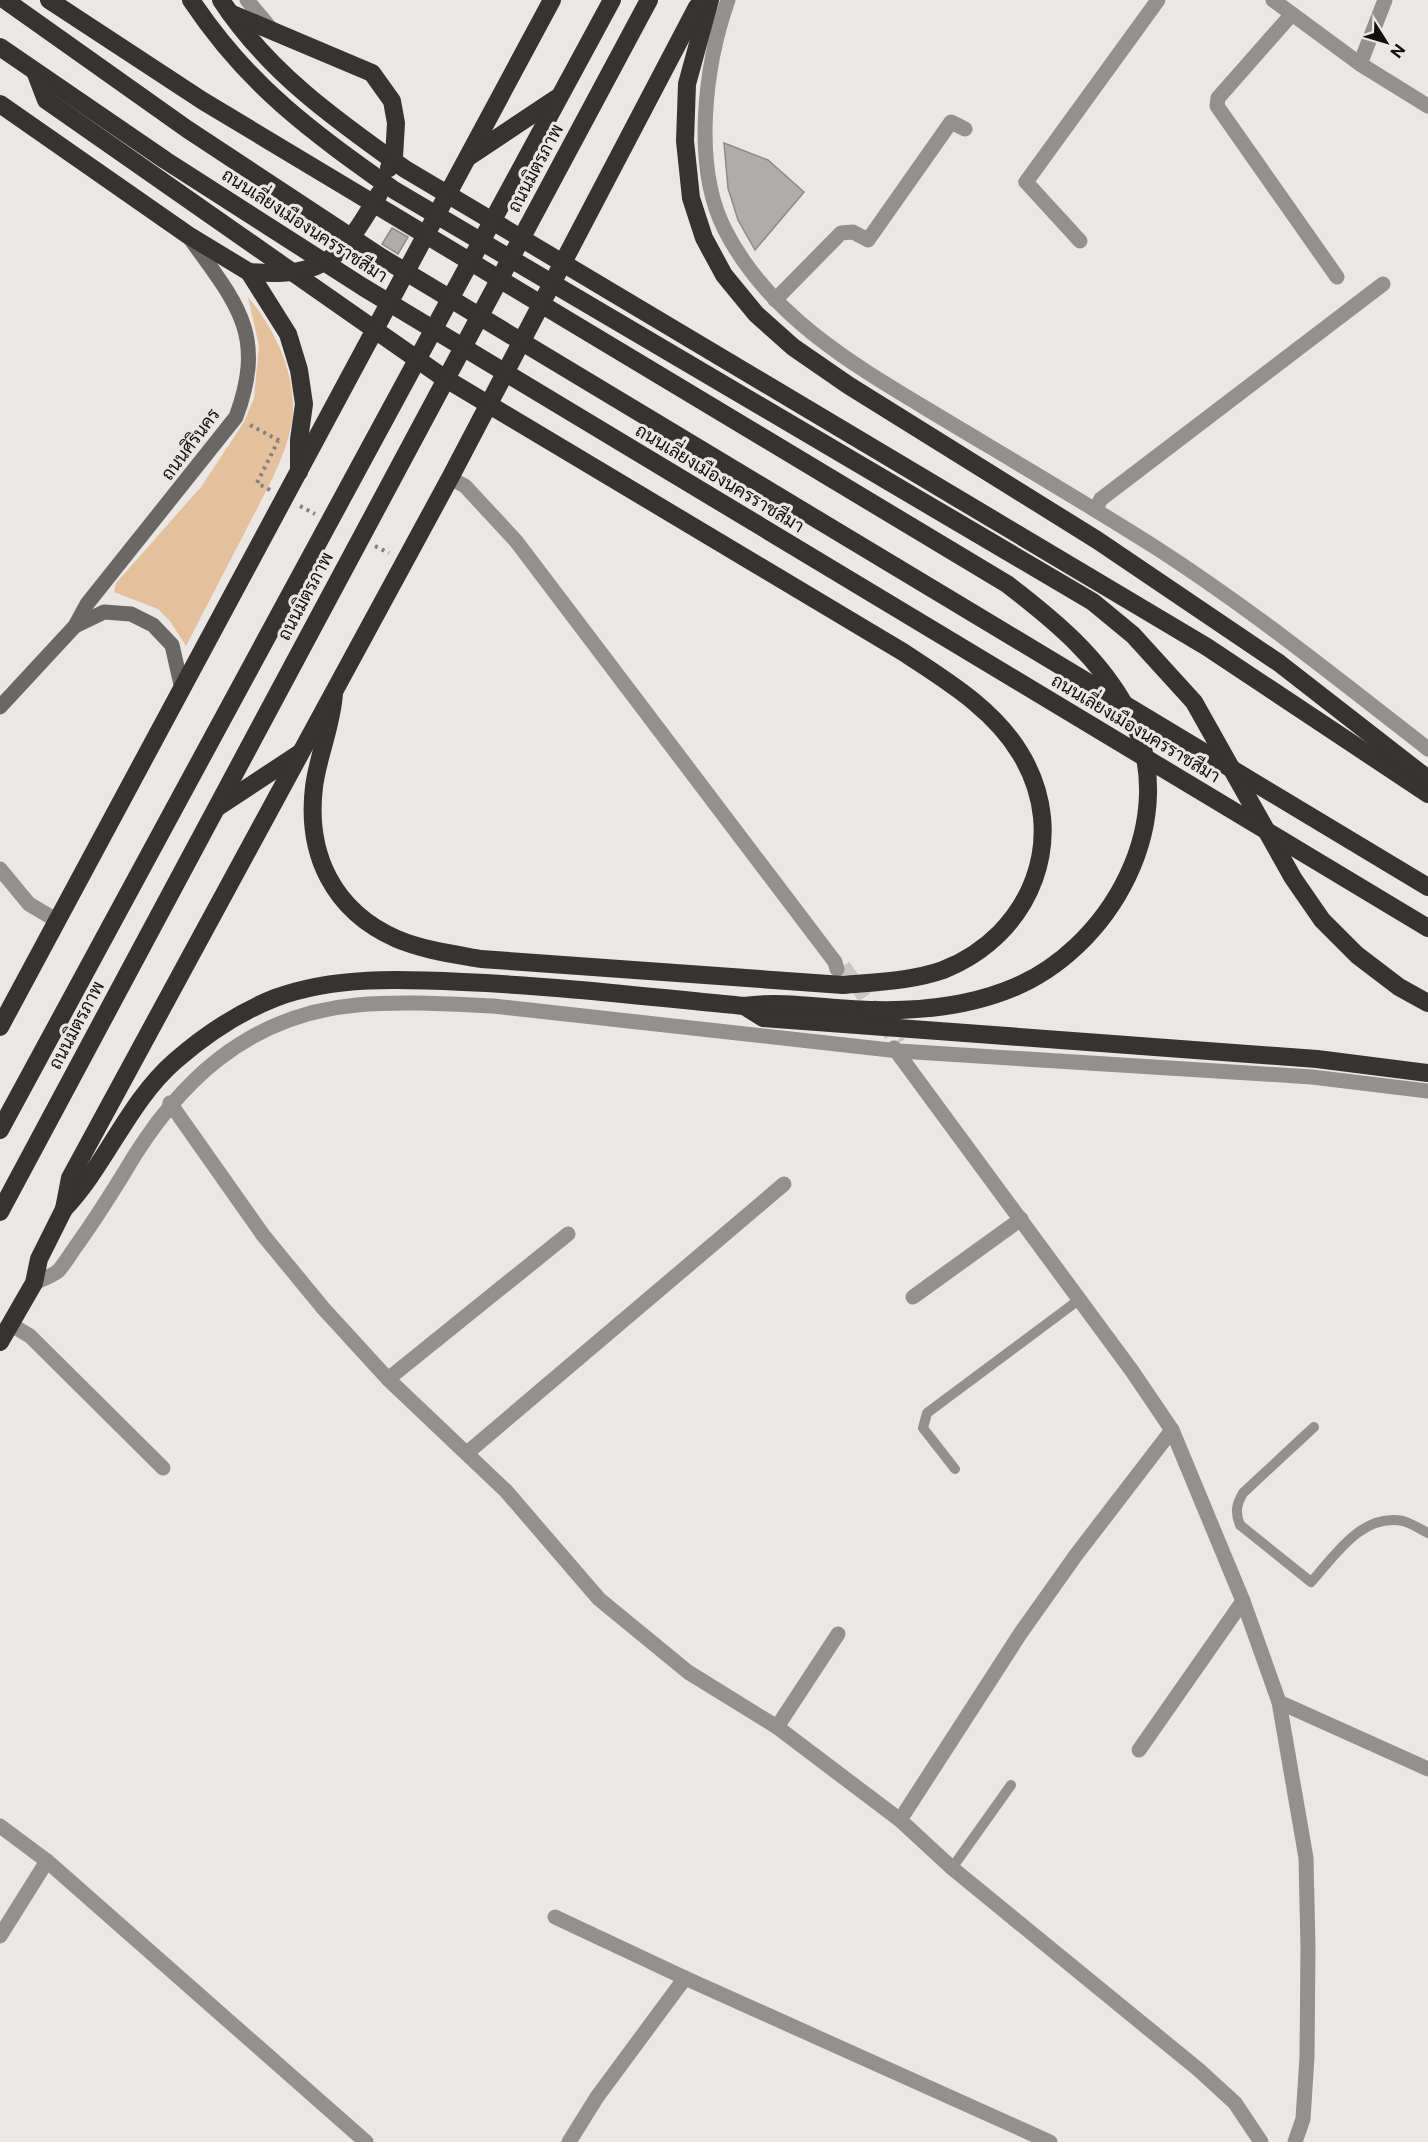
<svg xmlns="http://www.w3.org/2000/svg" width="1428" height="2142" font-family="'Public Sans',Sarabun,sans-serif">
<rect width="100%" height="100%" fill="#eae7e4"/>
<!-- green -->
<path fill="#e5c09d" d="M248 297C272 326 292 365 293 404 295 446 261 499 243 536 224 572 205 609 186 646L170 621 158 609 114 592 116 583 201 487 244 422 254 398 259 346Z"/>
<!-- building -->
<g fill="#afaca9" stroke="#8e8b88" stroke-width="1.5">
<path d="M724 143 768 160 804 192 755 250 738 220 728 188Z"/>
<path d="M392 228 408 237 398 254 382 244Z"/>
</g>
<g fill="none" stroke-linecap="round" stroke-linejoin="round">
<!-- street-tunnel -->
<path stroke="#c9c7c4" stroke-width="15" stroke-dasharray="15 8" stroke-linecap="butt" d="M843 966 898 1044"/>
<!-- path -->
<g stroke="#848280" stroke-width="4" stroke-dasharray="3 4.5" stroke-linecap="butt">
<path d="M250 425 280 441"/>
<path d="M270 490 257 483 278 441"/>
<path d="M300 506 315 514"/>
<path d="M375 546 389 553"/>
</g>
<!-- lane -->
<g stroke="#929190" stroke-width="10">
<path d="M1314 1427 1243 1493C1236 1505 1235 1513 1240 1525L1311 1582C1335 1556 1361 1513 1403 1521 1411 1523 1420 1529 1428 1533"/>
<path d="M955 1469 923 1428 927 1413 1080 1299"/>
<path d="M952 1868 1011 1785"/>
</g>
<!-- street -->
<g stroke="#929190" stroke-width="15">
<path d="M247 0 272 30"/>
<path d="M728 0C705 65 692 166 725 230 773 324 870 374 957 427 1024 467 1092 507 1158 549 1252 610 1340 680 1428 749"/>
<path d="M1273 0 1360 64 1428 106"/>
<path d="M1292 14 1218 98 1217 106 1337 277"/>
<path d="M1360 64 1385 0"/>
<path d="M1080 241 1026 182 1158 0"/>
<path d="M775 300 841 233 853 232 868 240 951 122 965 129"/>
<path d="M450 478 465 486 516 541 835 962 837 969"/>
<path d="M1095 510 1101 499 1383 284"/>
<path d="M0 869 29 904 56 920"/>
<path d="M894 1048 1132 1371 1172 1430 1243 1601 1279 1702 1306 1858 1308 1948 1307 2057 1303 2119 1295 2142"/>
<path d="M170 1103 263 1235 323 1308 388 1379 506 1491 599 1599 688 1672 777 1727 900 1820 952 1868 1199 2070 1235 2103 1261 2142"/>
<path d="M34 1283C41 1280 52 1276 58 1271 64 1265 69 1256 74 1249 92 1224 108 1199 124 1173 177 1082 247 1015 357 1005 402 1001 448 1004 493 1006L899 1051 1312 1077 1428 1091"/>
<path d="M913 1297 1021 1219"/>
<path d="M10 1324 30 1336 163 1468"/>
<path d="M388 1379 568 1234"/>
<path d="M467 1453 784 1184"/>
<path d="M1279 1702 1428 1769"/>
<path d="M777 1727 838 1634"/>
<path d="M1139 1750 1243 1601"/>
<path d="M900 1820 1020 1634 1076 1555 1172 1430"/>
<path d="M0 1826 47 1861 366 2142"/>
<path d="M555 1917 685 1978"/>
<path d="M0 1936 47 1861"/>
<path d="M569 2142 597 2097 685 1978 1050 2142"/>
</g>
<!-- secondary -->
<g stroke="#6a6867" stroke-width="15">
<path d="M75 626 104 612 131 614 153 625 172 645 182 689"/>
<path d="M0 707 75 626 87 604 236 417C267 333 236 303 189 237"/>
</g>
<!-- highway -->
<g stroke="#363432" stroke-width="18">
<path d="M5 0 187 129 381 257 1428 887"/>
<path d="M49 0 203 101 1007 584C1054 620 1099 657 1128 711 1186 816 1110 953 1005 991 965 1006 917 1011 875 1010 831 1010 788 1000 744 1006 651 997 557 986 463 982 401 979 334 976 275 998 237 1013 205 1035 175 1061 128 1102 106 1165 64 1209"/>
<path d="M191 0C249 87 311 131 394 190L1093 602 1133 635 1194 702 1293 878 1322 920 1357 955 1399 987 1428 1003"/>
<path d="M221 0C268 72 336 120 405 169L1207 647 1428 794"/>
<path d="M710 0 687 84 685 141 691 198 704 238 724 275 756 314 793 347 848 385 1097 540 1279 663 1428 779"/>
<path d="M230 13 372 73 392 101 396 123 394 157 389 168"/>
<path d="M0 47 165 160 363 287 1428 928"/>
<path d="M36 74 46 100 441 376 903 652C945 680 993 708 1020 753 1071 836 1032 935 943 970 912 981 876 982 843 985L481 959C453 954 423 950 397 939 333 911 306 854 314 787 318 755 332 726 334 693"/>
<path d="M0 104 188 235 249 272 288 334 299 370 304 404 299 440V472"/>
<path d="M470 156 557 98"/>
<path d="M249 272C327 278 341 258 379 194"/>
<path d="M218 807 300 753"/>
<path d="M744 1006 763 1018 1317 1059 1428 1073"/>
<path d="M0 1027 552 0"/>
<path d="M0 1130 612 0"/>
<path d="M0 1212 649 0"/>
<path d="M0 1342 34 1283 39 1259 64 1209 70 1178 450 478 697 7 704 0"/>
</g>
</g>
<g text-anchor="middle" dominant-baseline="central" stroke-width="6" stroke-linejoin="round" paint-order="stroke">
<!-- street labels -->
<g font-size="18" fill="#11100f" stroke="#eae7e4">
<text transform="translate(535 168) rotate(-62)">ถนนมิตรภาพ</text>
<text transform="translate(305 225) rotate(33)">ถนนเลี่ยงเมืองนครราชสีมา</text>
<text transform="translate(190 444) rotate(-53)">ถนนศิรินคร</text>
<text transform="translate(720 478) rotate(31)">ถนนเลี่ยงเมืองนครราชสีมา</text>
<text transform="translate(305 596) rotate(-62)">ถนนมิตรภาพ</text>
<text transform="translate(1136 728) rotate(31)">ถนนเลี่ยงเมืองนครราชสีมา</text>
<text transform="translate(76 1025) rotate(-62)">ถนนมิตรภาพ</text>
</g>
</g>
<!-- north arrow -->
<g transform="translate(1386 42) rotate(127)" stroke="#eae7e4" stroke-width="4.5" paint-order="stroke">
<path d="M0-4.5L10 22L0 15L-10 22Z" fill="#11100f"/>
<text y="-9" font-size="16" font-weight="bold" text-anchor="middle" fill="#11100f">N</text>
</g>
</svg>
